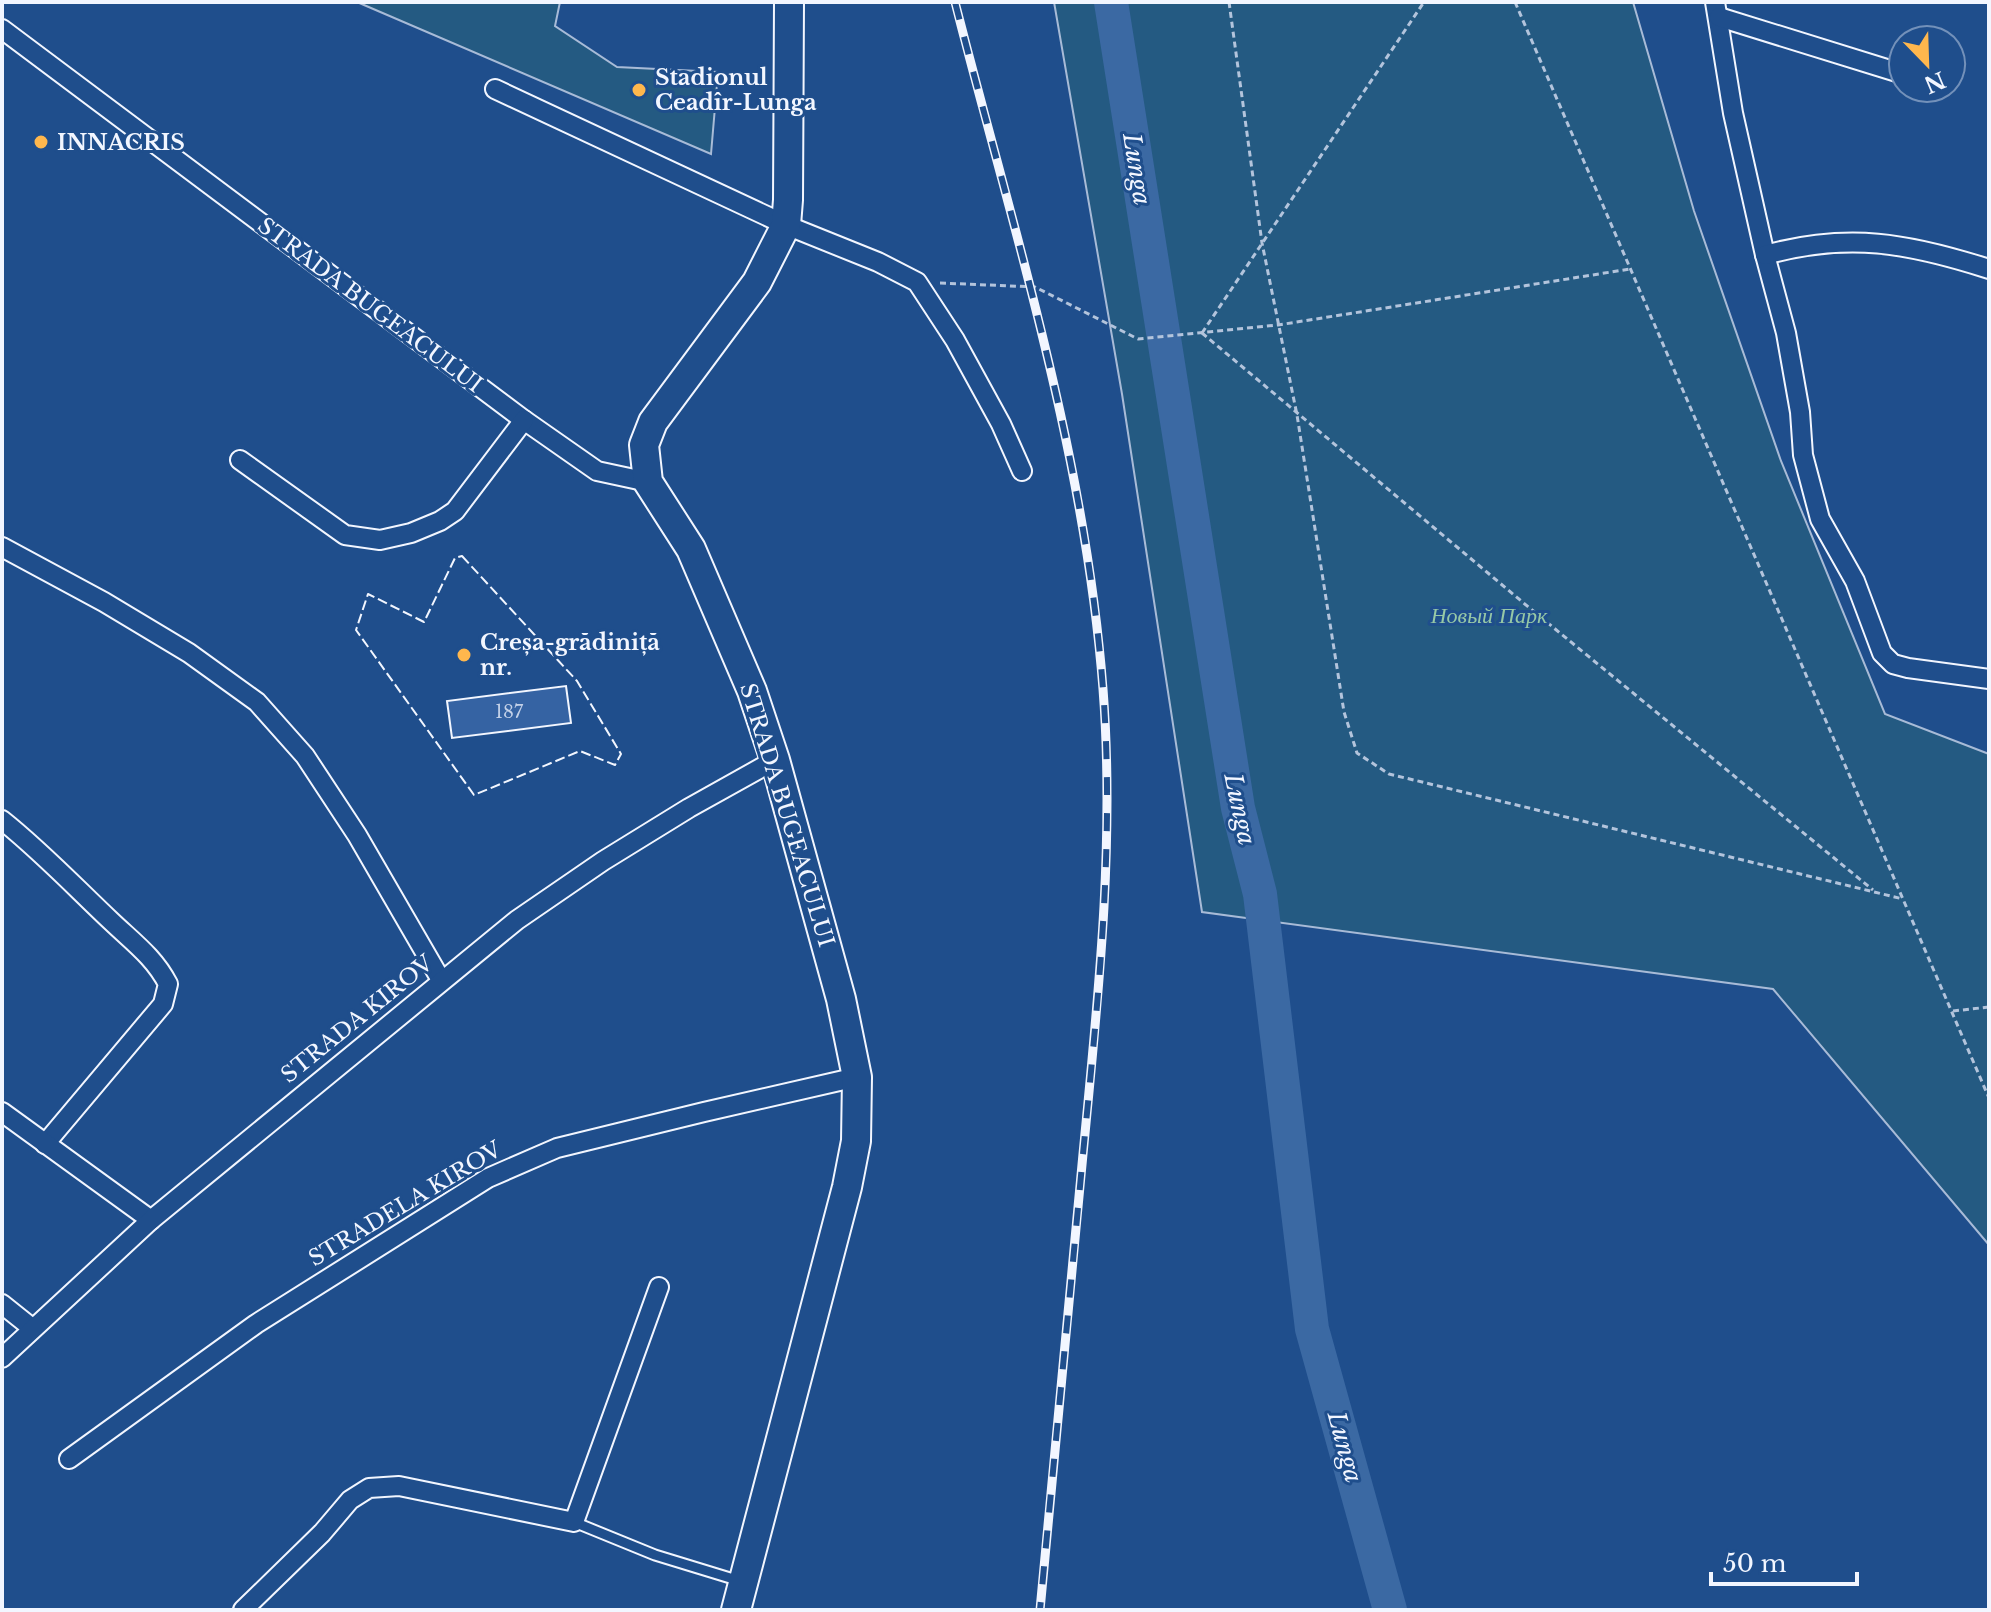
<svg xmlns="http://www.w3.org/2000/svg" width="1991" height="1612" font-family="'Libre Baskerville',serif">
<rect width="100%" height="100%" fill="#1f4e8c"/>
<!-- green -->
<g fill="#245a82" stroke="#a8bbd7" stroke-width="2">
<path d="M357 2H560L555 26 617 67 718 72 711 154Z"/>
<path d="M1054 2H1633L1694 211 1781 461 1885 714 1989 754V1245L1773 989 1202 912 1122 394Z"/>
</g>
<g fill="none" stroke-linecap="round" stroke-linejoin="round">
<!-- river -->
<path stroke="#3b69a3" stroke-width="34" d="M1111 2 1238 808 1260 894 1312 1329 1390 1610"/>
</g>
<!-- building -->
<path fill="#3563a3" stroke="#f2f6ff" stroke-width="2" d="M566 686 571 723 452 738 447 701Z"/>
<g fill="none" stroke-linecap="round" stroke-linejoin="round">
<!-- service casing -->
<g stroke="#f2f6ff" stroke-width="13">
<path id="service" d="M574 1522 655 1555 740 1581"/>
</g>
<!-- minor casing -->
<g stroke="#f2f6ff" stroke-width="22">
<g id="minor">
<path d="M1715 2 1733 113 1765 255 1786 333 1800 412 1803 455 1820 519 1855 581 1882 653 1893 664 1908 668 1989 679"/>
<path d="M1719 17 1903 74"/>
<path d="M2 29 524 420 597 471 648 482"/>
<path d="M495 89 786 225 878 262 917 282 955 340 1001 424 1022 471"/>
<path d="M1765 255C1848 232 1908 243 1989 269"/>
<path d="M240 460 345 535 380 540 411 533 440 521 455 511 524 420"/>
<path d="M2 547 104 602 189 653 257 702 305 756 357 835 441 980"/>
<path d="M2 820C41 851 75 887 111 921 133 942 154 957 168 984L163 1004 45 1144"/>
<path d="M2 1112 151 1220"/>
<path d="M2 1304 32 1328"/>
<path d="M2 1358 151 1220 517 920 603 861 689 808 775 760"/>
<path d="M69 1459 256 1324 488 1178 557 1148 704 1112 857 1077"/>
<path d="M243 1610 322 1533 350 1500 369 1488 399 1486 574 1522 659 1287"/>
</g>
</g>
<!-- primary casing -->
<g stroke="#f2f6ff" stroke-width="32">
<path id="primary" d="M736 1610 847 1187 856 1141 857 1077 841 999 775 760 752 691 691 549 648 482 644 445 653 422 757 282 786 225 788 200 789 2"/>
</g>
<!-- path -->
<g stroke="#b3c4dc" stroke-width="3" stroke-dasharray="6 4" stroke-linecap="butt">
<path d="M1229 2 1262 243 1297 415 1344 712 1357 753 1389 774 1903 899"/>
<path d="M1515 2 1989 1098"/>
<path d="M940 283 1035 287 1138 339 1278 325 1630 269"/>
<path d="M1202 333 1532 610 1873 890"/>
<path d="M1202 333 1424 2"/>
<path d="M1953 1011 1989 1007"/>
</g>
<!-- service -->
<use href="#service" stroke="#1f4e8c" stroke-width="9"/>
<!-- minor -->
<use href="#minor" stroke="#1f4e8c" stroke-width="18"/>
<!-- primary -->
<use href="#primary" stroke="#1f4e8c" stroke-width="28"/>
<!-- rail casing -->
<g stroke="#f2f6ff" stroke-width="9">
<path id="rail" d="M955 2C1013 229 1085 454 1103 689 1115 844 1098 999 1083 1154 1069 1306 1054 1458 1040 1610"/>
</g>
<!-- rail -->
<use href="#rail" stroke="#1f4e8c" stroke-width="6" stroke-dasharray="18" stroke-linecap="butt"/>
<!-- fence -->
<path stroke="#f2f6ff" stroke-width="2" stroke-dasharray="10 4" stroke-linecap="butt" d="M462 556 577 681 621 754 615 765 580 751 474 795 356 630 368 594 424 622 455 558Z"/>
</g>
<!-- markers -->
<g fill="#ffb74d" stroke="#1f4e8c" stroke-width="3">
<circle cx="639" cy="90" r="8"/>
<circle cx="41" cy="142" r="8"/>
<circle cx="464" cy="655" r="8"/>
</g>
<g text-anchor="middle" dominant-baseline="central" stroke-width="6" stroke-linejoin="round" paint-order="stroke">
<!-- number labels -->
<g font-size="18" fill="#c3d1e8">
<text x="509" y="712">187</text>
</g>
<!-- poi labels -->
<g font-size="22" font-weight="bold" fill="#f2f6ff" stroke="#1f4e8c" text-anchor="start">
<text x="655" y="77">Stadionul<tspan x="655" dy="25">Ceadîr-Lunga</tspan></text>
<text x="57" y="142">INNACRIS</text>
<text x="480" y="642">Creșa-grădiniță<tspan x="480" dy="25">nr.</tspan></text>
</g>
<!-- street labels -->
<g font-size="22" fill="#f2f6ff" stroke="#1f4e8c">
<text transform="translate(370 305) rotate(37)">STRADA BUGEACULUI</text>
<text transform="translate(787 815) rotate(73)">STRADA BUGEACULUI</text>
<text transform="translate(357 1019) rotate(-39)">STRADA KIROV</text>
<text transform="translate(405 1204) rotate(-31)">STRADELA KIROV</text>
</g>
<!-- park labels -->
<g font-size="22" font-style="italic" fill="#97c8a6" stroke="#1f4e8c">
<text x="1489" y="615">Новый Парк</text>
</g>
<!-- water labels -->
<g font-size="24" font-style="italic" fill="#f2f6ff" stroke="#1f4e8c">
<text transform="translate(1137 169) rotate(81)">Lunga</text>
<text transform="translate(1240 809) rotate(78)">Lunga</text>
<text transform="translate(1345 1447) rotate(75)">Lunga</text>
</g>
</g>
<!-- border -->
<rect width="1991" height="1612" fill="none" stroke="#f2f6ff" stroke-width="8"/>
<!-- north arrow -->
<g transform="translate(1927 64) rotate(157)"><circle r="38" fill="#1f4e8c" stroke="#7391ba" stroke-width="2"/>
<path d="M0-6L14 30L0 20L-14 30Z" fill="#ffb74d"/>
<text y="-12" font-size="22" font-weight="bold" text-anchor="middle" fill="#f2f6ff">N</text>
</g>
<!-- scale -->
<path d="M1711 1572v12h146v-12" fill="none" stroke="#f2f6ff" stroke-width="4"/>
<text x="1723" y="1572" font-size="24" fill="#f2f6ff" stroke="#1f4e8c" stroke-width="6" paint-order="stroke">50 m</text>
</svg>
